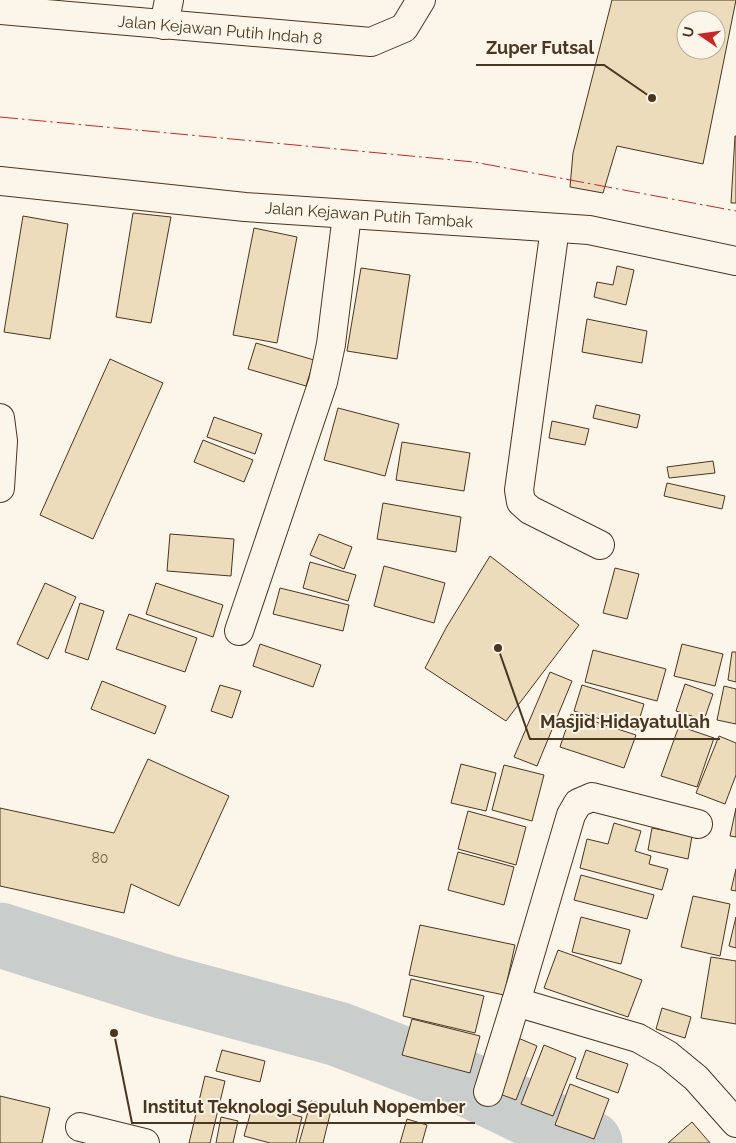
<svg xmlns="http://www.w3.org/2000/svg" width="736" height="1143" font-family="Raleway,sans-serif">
<rect width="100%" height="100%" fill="#fbf6e9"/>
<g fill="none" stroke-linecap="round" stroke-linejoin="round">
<!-- river -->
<path stroke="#c9cecd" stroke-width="65" d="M0 935 165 987 338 1034 463 1082 590 1143"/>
</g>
<!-- building -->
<g fill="#ecdcbc" stroke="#4a3520" fill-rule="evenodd">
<path d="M612 0H736L703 164 617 146 603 193 570 187 573 153ZM686 20H716V50H686Z"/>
<path d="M735 136H736V203H731Z"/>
<path d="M133 213 171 217 151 323 116 317Z"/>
<path d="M23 216 68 224 50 339 4 332Z"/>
<path d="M254 228 297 237 277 343 233 335Z"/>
<path d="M617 266 634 270 626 305 594 297 597 282 613 285Z"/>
<path d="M361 268 410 275 397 359 347 351Z"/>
<path d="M587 319 647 331 642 363 582 352Z"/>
<path d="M256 343 314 360 306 386 248 369Z"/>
<path d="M110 359 163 383 93 539 40 515Z"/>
<path d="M596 405 640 415 637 428 593 418Z"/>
<path d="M338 408 399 424 385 476 324 460Z"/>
<path d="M214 417 262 434 255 454 207 437Z"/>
<path d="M552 421 589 429 585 445 549 438Z"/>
<path d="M203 440 253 460 244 482 194 462Z"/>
<path d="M402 442 470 453 464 491 396 480Z"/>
<path d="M713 461 715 473 669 478 667 467Z"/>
<path d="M667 483 725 496 722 509 664 496Z"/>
<path d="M383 503 461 517 456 552 377 539Z"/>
<path d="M170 534 234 539 231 576 167 571Z"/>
<path d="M319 534 352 547 344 569 310 555Z"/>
<path d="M490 556 579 625 506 721 425 668 446 628Z"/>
<path d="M310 562 356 575 348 601 303 588Z"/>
<path d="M384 566 445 583 434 623 374 606Z"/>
<path d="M615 568 639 574 627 619 603 613Z"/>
<path d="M45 583 76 597 48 659 17 644Z"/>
<path d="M156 583 223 605 213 637 146 614Z"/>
<path d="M280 588 349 605 343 631 273 614Z"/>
<path d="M80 603 104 611 88 660 65 652Z"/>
<path d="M129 614 197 638 185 672 116 649Z"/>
<path d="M260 644 321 665 313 687 253 666Z"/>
<path d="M682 644 723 654 715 686 674 676Z"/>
<path d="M593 650 666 669 657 701 585 682Z"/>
<path d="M732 652H736V682L728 680Z"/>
<path d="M550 672 572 681 537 766 514 757Z"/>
<path d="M102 681 166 706 155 734 91 709Z"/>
<path d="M685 684 713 694 704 720 676 711Z"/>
<path d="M220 685 241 691 232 718 211 711Z"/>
<path d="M582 685 644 704 636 730 574 711Z"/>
<path d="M724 686 736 689V724L717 720Z"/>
<path d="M571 714 636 735 624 768 560 747Z"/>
<path d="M679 726 714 738 697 787 661 776Z"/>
<path d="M719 736 736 743V775L725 804 696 793Z"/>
<path d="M148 759 229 796 179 906 131 884 124 913 0 886V808L114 833Z"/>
<path d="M461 764 496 773 486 811 451 803Z"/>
<path d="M504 765 544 775 532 821 492 810Z"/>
<path d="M736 808V837L730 836Z"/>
<path d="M468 811 526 827 516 865 458 849Z"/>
<path d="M614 823 641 831 635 851 651 856 649 864 668 869 662 890 580 868 587 839 608 844Z"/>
<path d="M652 828 692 836 688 859 648 850Z"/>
<path d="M458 852 514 867 504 905 448 890Z"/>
<path d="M736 869V891L731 890Z"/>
<path d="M581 875 654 895 647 919 574 900Z"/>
<path d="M693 896 730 904 720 956 681 947Z"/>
<path d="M581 917 630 930 621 964 572 952Z"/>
<path d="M736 917V948L729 946Z"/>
<path d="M420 925 515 945 504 995 409 975Z"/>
<path d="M558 950 642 980 628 1017 544 988Z"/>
<path d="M711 957 736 961V1024L701 1018Z"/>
<path d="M411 979 484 996 475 1033 403 1016Z"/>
<path d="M662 1008 691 1017 685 1038 656 1029Z"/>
<path d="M412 1019 480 1036 470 1073 402 1055Z"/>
<path d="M518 1038 537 1046 516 1100 497 1093Z"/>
<path d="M544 1045 576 1058 553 1116 521 1104Z"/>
<path d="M222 1050 265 1061 260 1082 216 1071Z"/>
<path d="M586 1050 628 1064 618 1093 576 1078Z"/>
<path d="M205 1076 225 1081 210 1143H189Z"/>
<path d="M570 1084 609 1099 594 1139 555 1125Z"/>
<path d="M0 1096 50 1108 42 1143H0Z"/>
<path d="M311 1101 332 1106 323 1143H299Z"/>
<path d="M253 1104 302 1117 296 1143H270L244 1136Z"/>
<path d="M221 1117 238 1121 233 1143H216Z"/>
<path d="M407 1119 427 1125 422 1143H400Z"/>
<path d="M692 1122 710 1143H668Z"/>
</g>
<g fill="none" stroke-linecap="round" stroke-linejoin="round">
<!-- minor casing -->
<g stroke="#4a3520" stroke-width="30">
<g id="minor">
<path d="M0 10 371 42 404 28 421 0"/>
<path d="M164 25 169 0"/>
<path d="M0 181 245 207 589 230 736 261"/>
<path d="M555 228 519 490 521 502 530 510 600 545"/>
<path d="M0 418 3 441 0 488"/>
<path d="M239 631 323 382 331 344 347 215"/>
<path d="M516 1002 571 815 578 803 592 797 698 824"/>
<path d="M488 1092 516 1002 638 1038 668 1055 696 1078 736 1123"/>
<path d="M80 1127 145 1143"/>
</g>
</g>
<!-- minor -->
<use href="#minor" stroke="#fbf6e9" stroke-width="28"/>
<!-- power -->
<path stroke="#c62828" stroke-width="1" stroke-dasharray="18 4 2.5 4" stroke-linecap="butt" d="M0 117 474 162 736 211"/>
</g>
<g text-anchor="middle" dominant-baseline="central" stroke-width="4" stroke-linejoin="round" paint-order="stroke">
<!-- number labels -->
<g font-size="14" fill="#725f47">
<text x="100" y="858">80</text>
</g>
<!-- street labels -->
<g font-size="16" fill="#4a3520" stroke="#fbf6e9">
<text transform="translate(220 30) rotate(5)">Jalan Kejawan Putih Indah 8</text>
<text transform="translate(369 215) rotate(4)">Jalan Kejawan Putih Tambak</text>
</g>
</g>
<!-- callouts -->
<path fill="none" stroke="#4a3520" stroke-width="2" d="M652 98L604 65H476M498 648L530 739H720M114 1033L132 1123H475"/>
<g fill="#4a3520" stroke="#fbf6e9" stroke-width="2">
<circle cx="652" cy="98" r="5"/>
<circle cx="498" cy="648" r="5"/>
<circle cx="114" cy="1033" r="5"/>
</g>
<g font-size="18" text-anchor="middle" font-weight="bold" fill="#4a3520" stroke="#fbf6e9" stroke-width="4" stroke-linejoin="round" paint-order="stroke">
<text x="540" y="54">Zuper Futsal</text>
<text x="625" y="728">Masjid Hidayatullah</text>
<text x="304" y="1113">Institut Teknologi Sepuluh Nopember</text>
</g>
<!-- north arrow -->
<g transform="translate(701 35) rotate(283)"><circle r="24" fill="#fbf6e9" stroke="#b4a999"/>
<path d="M0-4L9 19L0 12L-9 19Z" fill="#c62828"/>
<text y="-8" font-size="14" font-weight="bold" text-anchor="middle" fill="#4a3520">U</text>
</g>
</svg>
